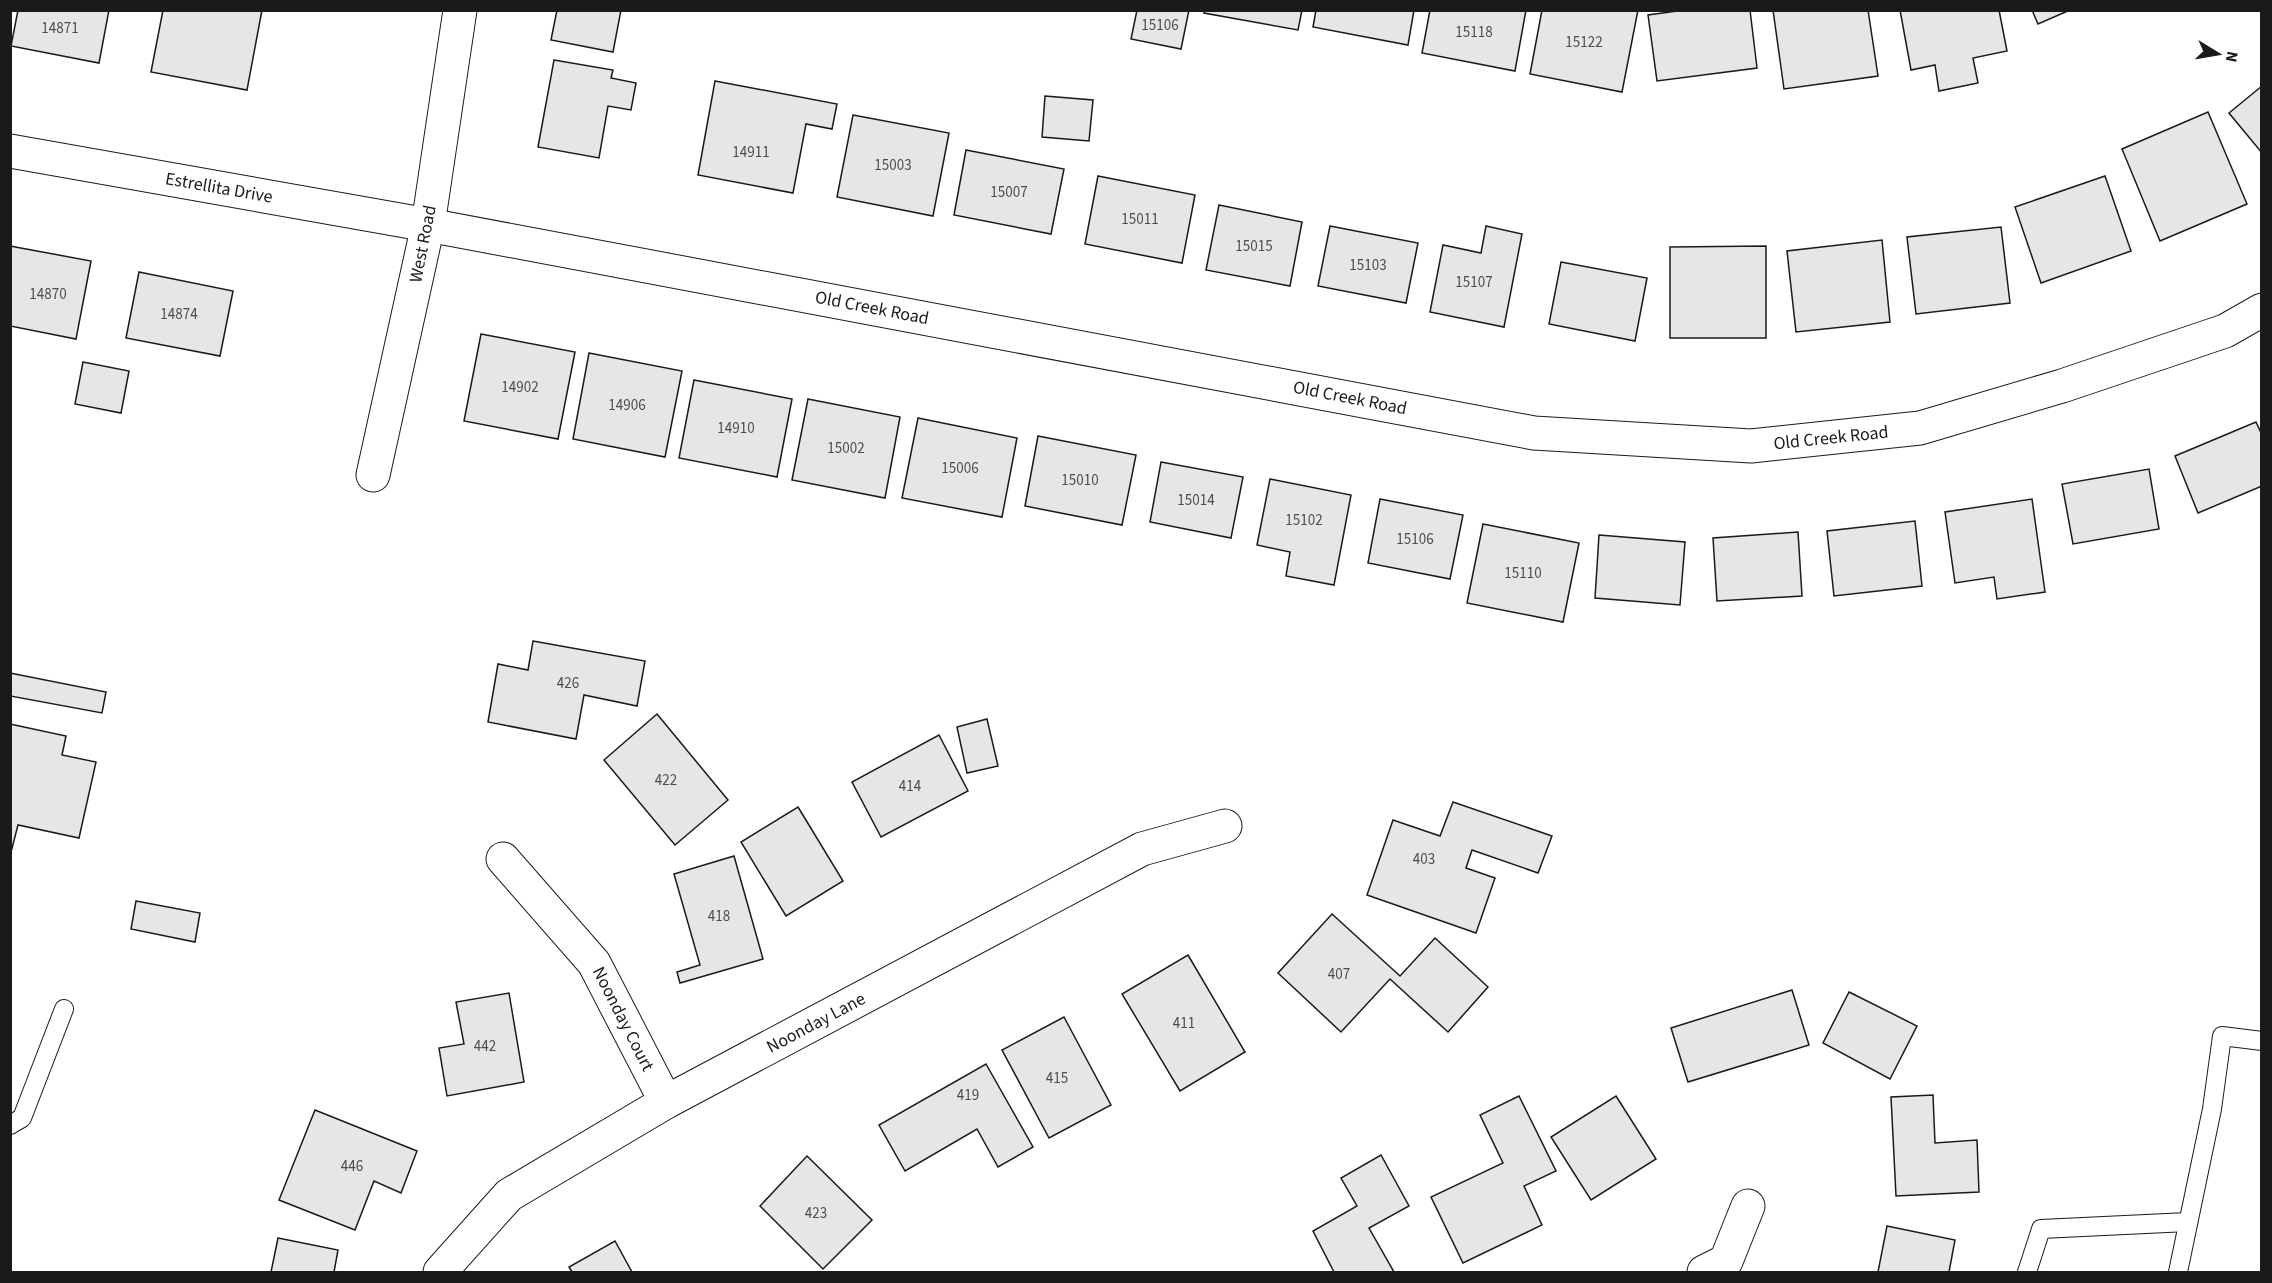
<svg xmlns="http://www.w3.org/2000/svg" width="2272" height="1283" font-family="'Source Sans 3',sans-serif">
<rect width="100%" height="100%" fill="#fff"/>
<!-- building -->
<g fill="#e6e6e6" stroke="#1a1a1a" stroke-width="1.5">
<path d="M18 10H109L99 63 11 46Z"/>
<path d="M163 10H262L247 90 151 72Z"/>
<path d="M557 10H621L613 52 551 40Z"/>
<path d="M1137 10H1189L1181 49 1131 39Z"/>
<path d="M1204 10H1302L1298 30 1204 13Z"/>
<path d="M1316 10H1414L1408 45 1313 27Z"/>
<path d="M1430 10H1526L1515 71 1422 53Z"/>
<path d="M1542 10H1638L1622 92 1530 74Z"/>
<path d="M1685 10H1750L1757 68 1657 81 1648 15Z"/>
<path d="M1773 10H1868L1878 76 1784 89Z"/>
<path d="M1900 10H1999L2007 51 1973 58 1978 83 1939 91 1935 65 1911 70Z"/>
<path d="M2032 10H2070L2038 24Z"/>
<path d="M554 60 613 70 611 78 636 83 631 110 608 106 599 158 538 147Z"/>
<path d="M715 81 837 104 832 129 806 124 793 193 698 175Z"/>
<path d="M2262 86V153L2229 113Z"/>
<path d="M1045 96 1093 100 1089 141 1042 137Z"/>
<path d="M2208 112 2247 204 2160 241 2122 149Z"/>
<path d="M853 115 949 133 933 216 837 197Z"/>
<path d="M966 150 1064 169 1051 234 954 215Z"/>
<path d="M1098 176 1195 195 1182 263 1085 244Z"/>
<path d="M2105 176 2131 251 2041 283 2015 207Z"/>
<path d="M1219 205 1302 222 1290 286 1206 270Z"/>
<path d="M1330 226 1418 243 1406 303 1318 286Z"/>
<path d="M1486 226 1522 234 1504 327 1430 312 1443 245 1481 253Z"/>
<path d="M2001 227 2010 303 1916 314 1907 237Z"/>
<path d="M1882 240 1890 322 1796 332 1787 251Z"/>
<path d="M10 246 91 261 76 339 10 326Z"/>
<path d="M1766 246V338H1670V247Z"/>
<path d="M1561 262 1647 278 1635 341 1549 324Z"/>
<path d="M139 272 233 291 220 356 126 338Z"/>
<path d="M481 334 575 352 558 439 464 421Z"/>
<path d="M589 353 682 371 665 457 573 439Z"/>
<path d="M83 362 129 371 121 413 75 404Z"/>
<path d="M694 380 792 399 777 477 679 458Z"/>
<path d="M808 399 900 417 885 498 792 480Z"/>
<path d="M918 418 1017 438 1002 517 902 498Z"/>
<path d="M2256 422 2262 435V486L2198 513 2175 456Z"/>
<path d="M1038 436 1136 455 1122 525 1025 506Z"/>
<path d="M1161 462 1243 477 1231 538 1150 522Z"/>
<path d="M2149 469 2159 529 2073 544 2062 484Z"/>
<path d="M1270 479 1351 495 1334 585 1286 576 1290 552 1257 545Z"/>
<path d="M1380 499 1463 515 1450 579 1368 563Z"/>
<path d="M2032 499 2045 592 1997 599 1994 577 1955 583 1945 512Z"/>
<path d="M1915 521 1922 586 1834 596 1827 531Z"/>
<path d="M1483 524 1579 543 1563 622 1467 603Z"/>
<path d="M1798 532 1802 596 1717 601 1713 538Z"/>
<path d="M1599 535 1685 542 1680 605 1595 598Z"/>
<path d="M533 641 645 661 637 706 584 695 576 739 488 722 498 664 528 670Z"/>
<path d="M10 673 106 692 102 713 10 696Z"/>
<path d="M657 714 728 800 675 845 604 760Z"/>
<path d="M987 719 998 766 967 773 957 727Z"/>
<path d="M10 724 66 736 62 755 96 762 79 838 18 825 10 856Z"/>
<path d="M939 735 968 791 881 837 852 782Z"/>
<path d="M1453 802 1552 836 1538 873 1472 850 1466 868 1495 878 1476 933 1367 895 1393 820 1440 836Z"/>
<path d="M798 807 843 881 786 916 741 842Z"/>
<path d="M734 856 763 959 680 983 677 972 700 965 674 874Z"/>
<path d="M136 901 200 913 195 942 131 929Z"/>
<path d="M1332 914 1400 976 1435 938 1488 987 1448 1032 1390 979 1341 1032 1278 973Z"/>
<path d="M1188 955 1245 1052 1180 1091 1122 994Z"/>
<path d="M1792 990 1809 1045 1688 1082 1671 1028Z"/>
<path d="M1849 992 1917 1026 1890 1079 1823 1043Z"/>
<path d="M509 993 524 1082 447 1096 439 1048 464 1044 456 1002Z"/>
<path d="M1064 1017 1111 1105 1049 1138 1002 1050Z"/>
<path d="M986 1064 1033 1147 998 1167 977 1129 905 1171 879 1125Z"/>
<path d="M1933 1095 1935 1143 1977 1140 1979 1192 1896 1196 1891 1097Z"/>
<path d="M1519 1096 1556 1171 1524 1186 1542 1225 1463 1263 1431 1197 1503 1163 1480 1115Z"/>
<path d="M1616 1096 1656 1159 1591 1200 1551 1137Z"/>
<path d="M315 1110 417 1151 401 1193 374 1181 355 1230 279 1200Z"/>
<path d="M1381 1155 1409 1206 1369 1228 1394 1272H1334L1313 1231 1357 1206 1341 1178Z"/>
<path d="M807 1156 872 1220 823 1269 760 1206Z"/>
<path d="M1887 1226 1955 1240 1949 1272H1878Z"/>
<path d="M278 1238 338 1250 334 1272H271Z"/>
<path d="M615 1241 632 1272H572L569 1267Z"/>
</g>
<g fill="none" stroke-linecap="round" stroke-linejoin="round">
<!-- service casing -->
<g stroke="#1a1a1a" stroke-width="20">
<g id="service">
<path d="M10 1125 22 1118 64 1009"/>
<path d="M2027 1272 2041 1229 2188 1222"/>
<path d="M2178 1272 2212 1109 2222 1036 2262 1041"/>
</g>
</g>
<!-- minor casing -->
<g stroke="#1a1a1a" stroke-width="35">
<g id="minor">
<path d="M10 151 428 225"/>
<path d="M503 859 594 963 666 1102"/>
<path d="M440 1272 509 1195 666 1102 1142 849 1225 826"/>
<path d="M1704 1272 1726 1261 1748 1206"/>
</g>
</g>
<!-- tertiary casing -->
<g stroke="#1a1a1a" stroke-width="35">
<g id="tertiary">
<path d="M428 225 1534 433 1751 446 1920 428 2062 386 2225 331 2262 310"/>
<path d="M373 475 428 225 460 10"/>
</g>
</g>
<!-- service -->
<use href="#service" stroke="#fff" stroke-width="18"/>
<!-- minor -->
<use href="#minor" stroke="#fff" stroke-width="33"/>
<!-- tertiary -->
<use href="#tertiary" stroke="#fff" stroke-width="33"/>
</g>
<g text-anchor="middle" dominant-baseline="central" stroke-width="4.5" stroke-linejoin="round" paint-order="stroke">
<!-- number labels -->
<g font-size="15" fill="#4d4d4d">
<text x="1160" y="25">15106</text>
<text x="60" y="28">14871</text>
<text x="1474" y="32">15118</text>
<text x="1584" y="42">15122</text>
<text x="751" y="152">14911</text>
<text x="893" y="165">15003</text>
<text x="1009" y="192">15007</text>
<text x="1140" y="219">15011</text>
<text x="1254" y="246">15015</text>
<text x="1368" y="265">15103</text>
<text x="1474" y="282">15107</text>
<text x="48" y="294">14870</text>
<text x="179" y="314">14874</text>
<text x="520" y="387">14902</text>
<text x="627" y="405">14906</text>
<text x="736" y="428">14910</text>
<text x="846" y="448">15002</text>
<text x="960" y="468">15006</text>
<text x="1080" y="480">15010</text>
<text x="1196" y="500">15014</text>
<text x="1304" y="520">15102</text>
<text x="1415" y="539">15106</text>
<text x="1523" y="573">15110</text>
<text x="568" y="683">426</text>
<text x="666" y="780">422</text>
<text x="910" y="786">414</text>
<text x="1424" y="859">403</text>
<text x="719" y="916">418</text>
<text x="1339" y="974">407</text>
<text x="1184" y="1023">411</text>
<text x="485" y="1046">442</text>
<text x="1057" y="1078">415</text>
<text x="968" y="1095">419</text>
<text x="352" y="1166">446</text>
<text x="816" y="1213">423</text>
</g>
<!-- street labels -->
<g font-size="18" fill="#1a1a1a" stroke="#fff">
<text transform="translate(219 188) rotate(10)">Estrellita Drive</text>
<text transform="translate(423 244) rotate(-79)">West Road</text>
<text transform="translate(872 308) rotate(11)">Old Creek Road</text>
<text transform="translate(1350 398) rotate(11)">Old Creek Road</text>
<text transform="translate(1831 438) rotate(-6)">Old Creek Road</text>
<text transform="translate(623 1019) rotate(63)">Noonday Court</text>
<text transform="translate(816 1023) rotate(-28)">Noonday Lane</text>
</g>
</g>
<!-- border -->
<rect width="2272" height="1283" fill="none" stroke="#1a1a1a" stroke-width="24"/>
<!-- north arrow -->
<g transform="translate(2218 54) rotate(101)" stroke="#ffffff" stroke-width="4.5" paint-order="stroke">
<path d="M0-4.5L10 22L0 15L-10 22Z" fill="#1a1a1a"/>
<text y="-9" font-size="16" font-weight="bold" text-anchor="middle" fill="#1a1a1a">N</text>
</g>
</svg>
